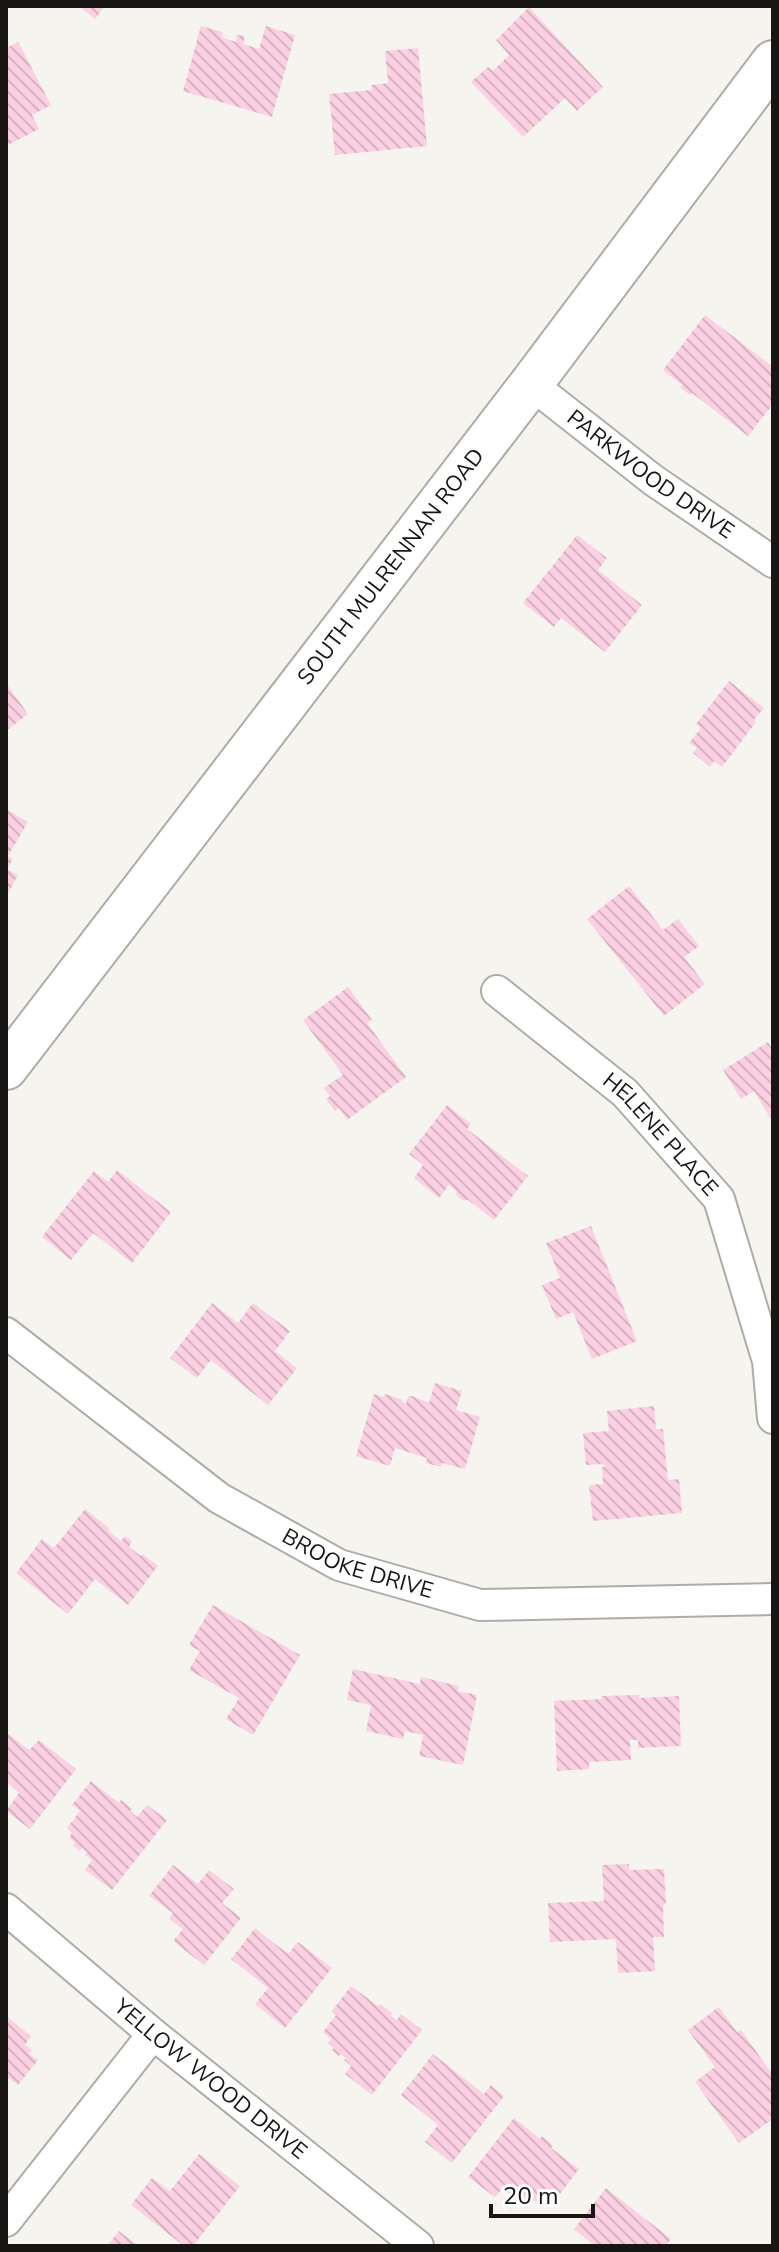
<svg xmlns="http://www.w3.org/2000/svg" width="779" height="2252" font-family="'Nunito Sans',sans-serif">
<defs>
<pattern id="building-back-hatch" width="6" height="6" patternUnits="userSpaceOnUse" patternTransform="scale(2)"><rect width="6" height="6" fill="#fbd0e2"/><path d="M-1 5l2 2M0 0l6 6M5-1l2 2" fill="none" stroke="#d6b2c1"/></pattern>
</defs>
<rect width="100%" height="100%" fill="#f6f4ef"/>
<!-- building -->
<g fill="url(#building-back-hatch)">
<path d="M79 6H105L95 19Z"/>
<path d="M529 7 603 87 577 111 565 98 523 137 471 82 488 67 493 71 509 55 496 40Z"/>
<path d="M201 26 223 32 221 37 236 42 237 35 245 36 243 44 259 49 266 26 295 35 272 117 183 91Z"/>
<path d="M18 42 51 105 32 115 39 129 6 146V48Z"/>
<path d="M418 48 427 146 335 155 329 94 372 90 371 85 388 83 385 51Z"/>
<path d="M705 315 773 367V404L748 436 692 393 690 395 680 387 682 385 663 370Z"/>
<path d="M577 535 607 558 598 570 642 605 605 652 561 618 554 627 523 603Z"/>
<path d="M729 681 764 708 754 720 756 722 722 767 714 761 710 767 693 753 697 748 689 743 701 728 696 724Z"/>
<path d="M6 683 28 714 6 731Z"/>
<path d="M6 809 28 822 8 856 13 859 7 869 18 875 6 897Z"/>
<path d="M629 886 663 930 678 919 699 946 684 957 705 984 664 1016 587 919Z"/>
<path d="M348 987 372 1020 367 1023 406 1077 347 1120 339 1108 335 1111 326 1099 330 1096 324 1088 343 1075 303 1020Z"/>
<path d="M768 1042 773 1051V1117L771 1119 754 1091 741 1099 723 1070Z"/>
<path d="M447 1105 471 1124 467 1129 528 1176 494 1220 468 1200 464 1201 457 1196 456 1191 449 1185 439 1198 414 1178 423 1165 409 1154Z"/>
<path d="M117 1170 171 1212 132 1263 93 1233 71 1260 42 1237 94 1171 108 1182Z"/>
<path d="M591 1226 637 1341 592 1359 573 1312 556 1319 542 1285 560 1278 546 1243Z"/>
<path d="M212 1303 238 1323 253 1303 290 1331 275 1351 297 1368 268 1405 211 1360 197 1378 170 1358Z"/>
<path d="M435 1383 462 1391 456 1410 480 1417 465 1469 442 1463 441 1467 426 1463 427 1458 395 1448 390 1466 356 1456 374 1394 384 1397 385 1394 403 1400 402 1402 406 1404 408 1396H412L429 1403Z"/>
<path d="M654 1406 656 1429H663L668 1480 679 1479 682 1513 593 1521 589 1485 603 1484 602 1467H605L604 1464 586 1465 583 1433 609 1431 607 1411Z"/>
<path d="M85 1509 109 1528 108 1530 121 1541 125 1536 132 1541 129 1547 141 1556 142 1554 158 1566 128 1605 95 1579 68 1614 16 1573 42 1539 54 1548Z"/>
<path d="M213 1605 300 1655 253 1735 226 1719 239 1698 189 1670 200 1651 189 1645Z"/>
<path d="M353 1669 420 1684 421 1677 459 1686 458 1691 477 1695 463 1765 419 1756 423 1735 405 1731 403 1739 366 1731 371 1705 347 1700Z"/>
<path d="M639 1695V1698L679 1696 681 1746 638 1748V1740H630L631 1760 589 1762V1769L557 1771 554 1701 602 1699 601 1696Z"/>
<path d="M6 1732 29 1750 39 1740 76 1769 30 1829 6 1811 19 1793 6 1781Z"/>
<path d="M91 1781 119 1803 121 1800 132 1809 130 1811 137 1817 147 1805 167 1820 112 1890 85 1870 92 1860 85 1855 87 1852 82 1848 80 1851 73 1845 75 1842 69 1838 72 1833 67 1828 80 1811 72 1805Z"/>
<path d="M629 1864V1870L664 1869 666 1904 663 1905 664 1937H653L655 1971 618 1973 616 1939 550 1942 548 1903 604 1901 602 1865Z"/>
<path d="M173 1865 198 1884 209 1870 234 1889 222 1903 241 1918 204 1965 173 1941 183 1929 169 1919 173 1913 149 1896Z"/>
<path d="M255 1928 288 1954 298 1942 332 1968 285 2028 255 2004 268 1988 231 1959Z"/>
<path d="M351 1986 378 2006 380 2004 392 2013 391 2016 397 2020 401 2014 422 2030 372 2095 345 2074 351 2066 344 2060 346 2058 341 2054 339 2056 332 2050 334 2048 328 2043 331 2039 323 2032 336 2015 332 2011Z"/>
<path d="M719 2007 737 2032 741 2030 773 2075V2119L739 2143 695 2082 715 2067 688 2030Z"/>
<path d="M6 2016 31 2036 25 2045 32 2050 29 2054 38 2060 18 2085 6 2076Z"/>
<path d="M433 2054 484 2094 491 2085 504 2096 452 2163 425 2142 438 2125 401 2095Z"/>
<path d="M514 2118 540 2139 542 2136 553 2145 551 2148 579 2169 560 2194 556 2190 542 2207 534 2200 530 2205 524 2200 521 2204 514 2198 515 2196 511 2192 509 2194 502 2189 495 2197 468 2177Z"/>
<path d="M199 2154 240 2186 193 2246H184L131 2205 152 2178 170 2191Z"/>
<path d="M606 2188 671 2239 665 2246H595L574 2229Z"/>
<path d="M119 2231 139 2246H107Z"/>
</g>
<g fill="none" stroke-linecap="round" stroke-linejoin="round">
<!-- street casing -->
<g stroke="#aeaca7" stroke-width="34">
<g id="street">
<path id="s1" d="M531 384 653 480 773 562"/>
<path id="s2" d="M497 991 625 1093 719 1199 768 1361 773 1418"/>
<path id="s3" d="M6 1333 219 1498 339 1565 480 1605 773 1599"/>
<path id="s4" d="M6 1909 153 2034 418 2246"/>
<path d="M6 2221 153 2034"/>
</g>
</g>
<!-- secondary casing -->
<g stroke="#aeaca7" stroke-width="46">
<g id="secondary">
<path id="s5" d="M6 1068 531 384 773 62"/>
</g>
</g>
<!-- street -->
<use href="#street" stroke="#fff" stroke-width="30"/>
<!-- secondary -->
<use href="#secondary" stroke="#fff" stroke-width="42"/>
</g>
<g text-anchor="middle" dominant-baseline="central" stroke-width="6" stroke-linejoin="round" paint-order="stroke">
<!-- street labels -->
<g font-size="22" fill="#171614" stroke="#fff">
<text stroke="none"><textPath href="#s1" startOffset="150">PARKWOOD DRIVE</textPath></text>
<text stroke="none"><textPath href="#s5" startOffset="632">SOUTH MULRENNAN ROAD</textPath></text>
<text stroke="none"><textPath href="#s2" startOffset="218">HELENE PLACE</textPath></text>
<text stroke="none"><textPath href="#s3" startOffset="424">BROOKE DRIVE</textPath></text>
<text stroke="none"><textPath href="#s4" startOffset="266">YELLOW WOOD DRIVE</textPath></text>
</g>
</g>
<!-- border -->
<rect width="779" height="2252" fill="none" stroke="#171614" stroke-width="16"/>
<!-- scale -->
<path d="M491 2204v12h102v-12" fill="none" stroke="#171614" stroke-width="4"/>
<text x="503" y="2204" font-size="24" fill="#171614" stroke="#ffffff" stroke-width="6" paint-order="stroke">20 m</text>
</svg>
